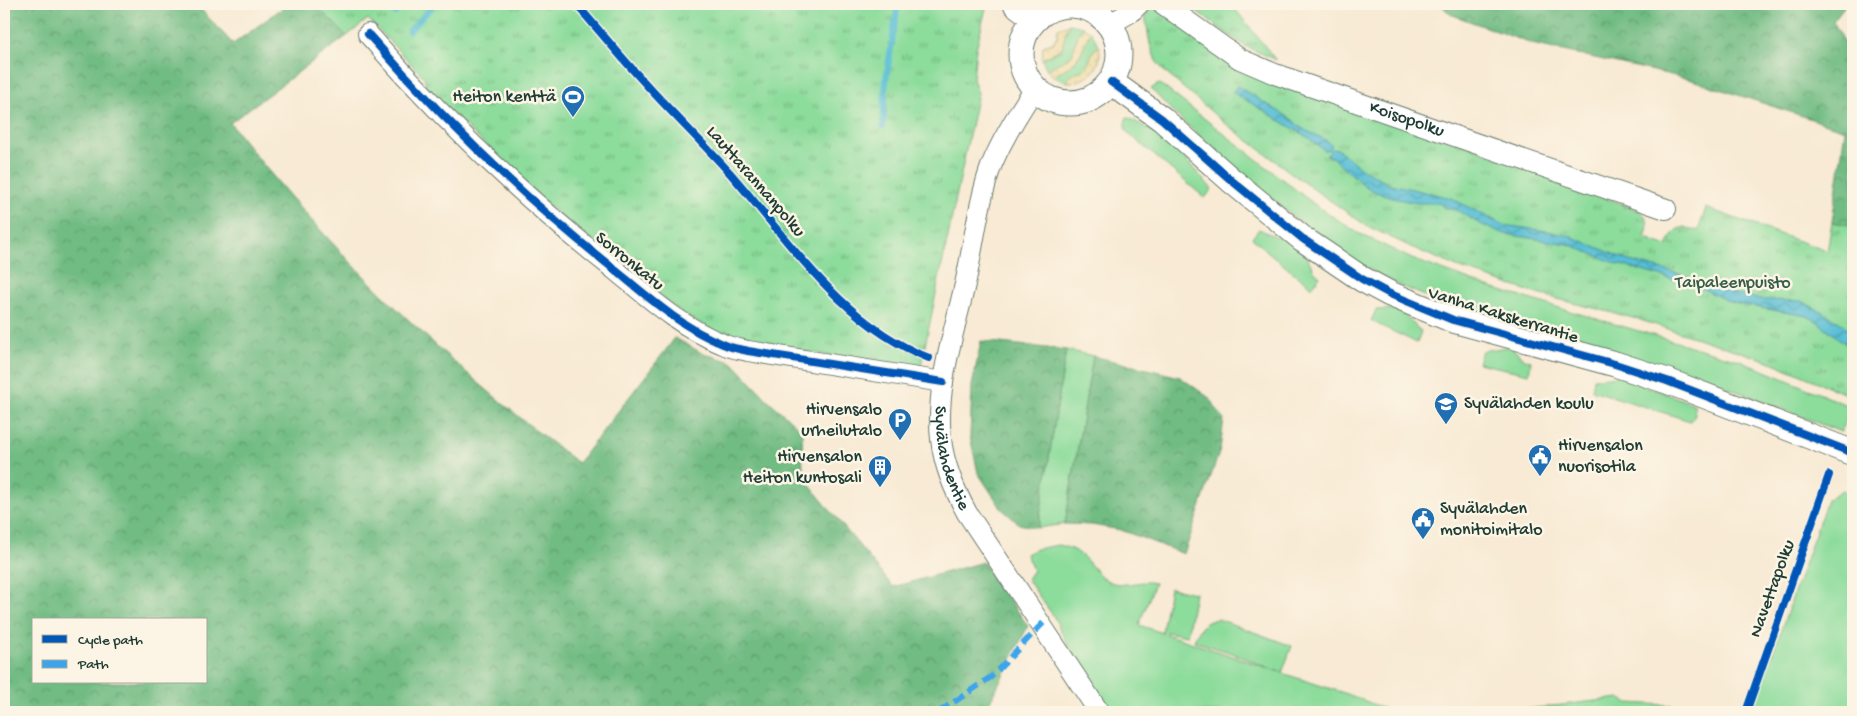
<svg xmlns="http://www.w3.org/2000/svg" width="1857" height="716" font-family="'Gochi Hand',sans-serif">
<defs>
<pattern id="forest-crowns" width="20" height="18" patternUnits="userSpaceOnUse" patternTransform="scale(1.25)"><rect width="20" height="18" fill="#71bc83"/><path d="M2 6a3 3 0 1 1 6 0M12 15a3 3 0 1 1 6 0" fill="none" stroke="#5c9a6c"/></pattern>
<pattern id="sand-dots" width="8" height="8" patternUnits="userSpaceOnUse" patternTransform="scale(1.25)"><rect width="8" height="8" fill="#eeda9e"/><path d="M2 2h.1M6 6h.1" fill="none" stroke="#ccbc89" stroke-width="1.8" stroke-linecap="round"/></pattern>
<pattern id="park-tufts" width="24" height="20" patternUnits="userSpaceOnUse" patternTransform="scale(1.25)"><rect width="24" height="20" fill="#8cdc9b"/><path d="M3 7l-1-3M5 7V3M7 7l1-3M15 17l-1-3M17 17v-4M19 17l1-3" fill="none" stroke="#72b47f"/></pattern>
<pattern id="water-waves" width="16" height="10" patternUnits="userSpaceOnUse" patternTransform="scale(1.25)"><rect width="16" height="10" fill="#57bed5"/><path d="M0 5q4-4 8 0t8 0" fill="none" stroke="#479cae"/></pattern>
</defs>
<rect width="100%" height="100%" fill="#fcf5e5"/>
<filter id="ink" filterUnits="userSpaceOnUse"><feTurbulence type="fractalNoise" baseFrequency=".02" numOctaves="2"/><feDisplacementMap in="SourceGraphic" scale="10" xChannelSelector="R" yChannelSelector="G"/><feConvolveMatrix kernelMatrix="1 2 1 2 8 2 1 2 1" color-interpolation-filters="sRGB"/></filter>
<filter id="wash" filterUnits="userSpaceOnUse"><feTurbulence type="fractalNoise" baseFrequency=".0096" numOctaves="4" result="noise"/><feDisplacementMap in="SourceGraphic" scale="20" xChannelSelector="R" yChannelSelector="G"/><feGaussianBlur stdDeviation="1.12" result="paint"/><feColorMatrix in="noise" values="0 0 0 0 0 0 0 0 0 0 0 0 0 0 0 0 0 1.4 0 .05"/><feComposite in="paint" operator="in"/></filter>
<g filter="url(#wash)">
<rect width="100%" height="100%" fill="#f8ead4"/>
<!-- grass -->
<g fill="#8cdc9b" stroke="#568c68">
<path d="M1070 24 1083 27 1077 37 1072 55 1047 70 1042 59 1061 50 1066 31Z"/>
<path d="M1091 32 1099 46C1090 51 1092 60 1086 67 1080 73 1070 73 1066 82L1054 77C1061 68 1072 67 1079 57 1084 49 1084 41 1091 32Z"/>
<path d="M1160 84 1318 207 1358 233 1412 259 1494 289 1742 361 1849 406 1850 412 1841 432 1726 387 1656 364 1453 308 1399 285 1342 255 1258 188 1174 113 1151 89 1157 85Z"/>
<path d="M1127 117 1167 139 1212 189 1205 198 1129 134C1124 128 1124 124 1127 117Z"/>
<path d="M1259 229C1271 235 1296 243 1304 253 1311 261 1311 270 1320 276L1312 287 1286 267 1252 238Z"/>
<path d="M1397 309C1407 313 1412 325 1421 331L1417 343 1371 321 1376 310Z"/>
<path d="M1507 347C1517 349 1521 360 1531 361L1529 374 1478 363 1482 351Z"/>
<path d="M1066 350 1093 356 1065 524 1038 528Z"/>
<path d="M1618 376 1694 404 1695 416 1690 421 1592 390 1594 378Z"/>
<path d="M1842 490 1853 494V712H1752L1827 500Z"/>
<path d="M1058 545C1066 547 1073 549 1080 554 1090 562 1097 575 1108 581 1124 589 1139 579 1155 583L1139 625 1280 672 1232 653 1194 641C1199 628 1204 621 1218 619L1292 646 1282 673 1350 695 1388 710 1407 712H1113L1069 647 1054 617 1027 579 1033 570 1026 554 1036 549Z"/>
<path d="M1170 588 1195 593 1187 636 1162 631Z"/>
<path d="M1620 698 1628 703 1706 707 1733 706 1740 710 1739 712H1503Z"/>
</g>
<!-- forest -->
<g fill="url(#forest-crowns)" stroke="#487c5c" fill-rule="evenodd">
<path d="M4 4H196L233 44 288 4H315L347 36 230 123C331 253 447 364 578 463L675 338 702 353 732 362 767 399 802 431 803 477 893 587 983 562 1028 626 986 709 988 712H4ZM34 620H206V682H34Z"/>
<path d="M1440 4H1846L1833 21 1853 58V226L1832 222 1845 130 1689 79 1532 44 1450 14Z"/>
<path d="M981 341 1066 350 1038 528 1019 524 1002 509 978 473 970 436 972 386Z"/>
<path d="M1093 356 1180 377 1208 397 1224 419 1220 450 1184 554 1121 530 1092 525 1065 524Z"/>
</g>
<!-- sand -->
<g fill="url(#sand-dots)" stroke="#868c69">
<path d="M1070 24 1066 31 1062 48 1042 59 1043 46 1053 43 1057 36 1058 28Z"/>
<path d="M1083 27 1091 32C1084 42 1083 53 1076 60 1070 68 1061 69 1054 77L1047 70 1072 55 1077 37Z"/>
<path d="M1099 46C1104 68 1087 83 1066 82 1071 72 1079 74 1086 67 1092 60 1090 51 1099 46Z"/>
</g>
<!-- park -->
<g fill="url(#park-tufts)" stroke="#568c68">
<path d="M315 4H987L976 49 973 79 978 93 920 370 734 340 684 315 561 217 427 89 424 77 368 19 347 36Z"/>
<path d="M1185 4H1231L1276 60 1245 46Z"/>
<path d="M1154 7 1182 27 1496 157 1638 210C1650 217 1649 226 1645 238L1667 246C1675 228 1678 224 1698 231L1706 208 1827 251 1832 222 1853 226V397L1766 360 1637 319 1534 293 1457 267 1411 247 1367 226 1306 184 1221 120 1166 73 1156 61 1150 44 1145 15Z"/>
</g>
<!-- water -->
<path fill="url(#water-waves)" stroke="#3b7e84" d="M1237 86 1293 120C1302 133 1321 134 1332 145L1330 147 1333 150 1335 148 1339 150 1361 168 1381 179 1386 183 1451 198 1503 225 1547 231 1570 236 1630 261 1686 276 1738 295 1768 300 1801 301 1828 315 1844 325 1853 335V350L1817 321 1807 316 1732 303 1699 287 1617 264 1568 244 1505 234 1480 224 1458 211 1444 207 1439 203H1419L1391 198 1389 196 1375 192 1364 185 1333 158 1327 155 1330 152 1327 149 1325 151 1309 138 1234 93 1233 92Z"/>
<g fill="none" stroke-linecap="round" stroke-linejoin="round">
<!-- stream -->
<g stroke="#57bed5" stroke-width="6">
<path d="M395 13 403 4"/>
<path d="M409 31 435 4"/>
<path d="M883 126 886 79 898 4"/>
</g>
</g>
</g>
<g filter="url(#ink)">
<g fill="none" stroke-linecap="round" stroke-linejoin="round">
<!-- minor casing -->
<g stroke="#6b7a6c" stroke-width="22">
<g id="minor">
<path id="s1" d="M1163 4 1240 59 1275 74 1666 209"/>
<path d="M1110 24 1131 12 1139 4"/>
<path d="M368 34C443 120 525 199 614 269 648 297 682 328 723 344 731 348 740 349 748 351L943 382"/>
<path id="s2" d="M1035 88C1019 112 1003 137 992 164 980 195 974 241 967 275 956 328 935 384 941 439 944 466 954 489 967 513L1099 712"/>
</g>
</g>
<!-- tertiary casing -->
<g stroke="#6b7a6c" stroke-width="27">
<g id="tertiary">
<path d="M1016 4 1036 19"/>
<circle cx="1070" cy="54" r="49"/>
<path d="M1111 82 1162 119 1231 180 1303 239 1362 279 1390 294 1453 320 1615 364 1667 381 1853 453"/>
</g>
</g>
<!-- minor -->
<use href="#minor" stroke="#fff" stroke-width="20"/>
<!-- tertiary -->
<use href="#tertiary" stroke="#fff" stroke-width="25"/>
<!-- quiet -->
<path stroke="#3da4eb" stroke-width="6" stroke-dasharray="12 6" stroke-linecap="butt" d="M939 712 991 677 1046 620"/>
<!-- cycleway casing -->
<g stroke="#fcf5e5" stroke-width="11">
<g id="cycleway">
<path d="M576 4C598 29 620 56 643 81 671 112 701 141 729 172 789 240 841 324 929 358"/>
<path d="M368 34C443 120 525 199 614 269 648 297 682 328 723 344 731 348 740 349 748 351L943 382"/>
<path d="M1111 82 1162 119 1231 180 1303 239 1362 279 1390 294 1453 320 1615 364 1667 381 1853 453"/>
<path d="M1746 712 1829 475"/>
</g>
</g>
<!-- cycleway -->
<use href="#cycleway" stroke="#0057b8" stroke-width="8"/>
</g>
</g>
<!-- icons -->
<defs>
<g id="stadium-pin" transform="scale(1.25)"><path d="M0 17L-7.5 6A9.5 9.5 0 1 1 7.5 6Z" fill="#1f6fb2" stroke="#fcf5e5"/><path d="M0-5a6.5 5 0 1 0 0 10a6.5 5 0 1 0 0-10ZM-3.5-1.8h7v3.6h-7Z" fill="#fff"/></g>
<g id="school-pin" transform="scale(1.25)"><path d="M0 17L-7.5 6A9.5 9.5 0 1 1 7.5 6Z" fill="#1f6fb2" stroke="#fcf5e5"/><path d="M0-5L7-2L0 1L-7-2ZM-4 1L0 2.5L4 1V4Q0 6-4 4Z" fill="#fff"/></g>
<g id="parking-pin" transform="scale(1.25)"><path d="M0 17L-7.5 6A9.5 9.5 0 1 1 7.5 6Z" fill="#1f6fb2" stroke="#fcf5e5"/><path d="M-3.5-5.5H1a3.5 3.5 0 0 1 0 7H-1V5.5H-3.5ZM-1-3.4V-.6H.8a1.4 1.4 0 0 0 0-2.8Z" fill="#fff"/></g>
<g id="civic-pin" transform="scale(1.25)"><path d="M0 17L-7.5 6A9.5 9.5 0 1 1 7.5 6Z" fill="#1f6fb2" stroke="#fcf5e5"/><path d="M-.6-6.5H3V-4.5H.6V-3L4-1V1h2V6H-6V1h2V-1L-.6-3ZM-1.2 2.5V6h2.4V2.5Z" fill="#fff"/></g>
<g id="building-pin" transform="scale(1.25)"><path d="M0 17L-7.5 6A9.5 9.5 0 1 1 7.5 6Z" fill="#1f6fb2" stroke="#fcf5e5"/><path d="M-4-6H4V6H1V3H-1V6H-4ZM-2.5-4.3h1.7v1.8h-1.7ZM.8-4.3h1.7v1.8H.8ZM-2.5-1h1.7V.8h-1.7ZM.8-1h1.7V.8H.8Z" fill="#fff"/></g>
</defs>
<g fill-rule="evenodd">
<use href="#stadium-pin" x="573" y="97"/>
<use href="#school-pin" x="1446" y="404"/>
<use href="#parking-pin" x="900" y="420"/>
<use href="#civic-pin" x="1540" y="456"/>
<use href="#building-pin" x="880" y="467"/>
<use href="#civic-pin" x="1423" y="519"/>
</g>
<g text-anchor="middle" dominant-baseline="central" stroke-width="5" stroke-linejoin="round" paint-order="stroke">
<!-- poi labels -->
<g font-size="18" fill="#1f3d34" stroke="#fcf5e5" text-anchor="end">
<text x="556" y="97">Heiton kenttä</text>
<text x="1464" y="404" text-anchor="start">Syvälahden koulu</text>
<text x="882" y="410">Hirvensalo<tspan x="882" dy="21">urheilutalo</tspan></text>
<text x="1558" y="446" text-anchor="start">Hirvensalon<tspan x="1558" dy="21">nuorisotila</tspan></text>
<text x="862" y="457">Hirvensalon<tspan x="862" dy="21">Heiton kuntosali</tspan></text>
<text x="1440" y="509" text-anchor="start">Syvälahden<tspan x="1440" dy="21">monitoimitalo</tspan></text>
</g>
<!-- street labels -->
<g font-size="18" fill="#1f3d34" stroke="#fcf5e5">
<text stroke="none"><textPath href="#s1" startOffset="272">Koisopolku</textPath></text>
<text transform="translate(755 182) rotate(49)">Lauttarannanpolku</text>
<text transform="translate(629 262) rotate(39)">Sorronkatu</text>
<text transform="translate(1503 316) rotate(17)">Vanha Kakskerrantie</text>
<text stroke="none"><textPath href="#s2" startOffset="389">Syvälahdentie</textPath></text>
<text transform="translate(1773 589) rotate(-70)">Navettapolku</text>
</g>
<!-- park labels -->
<g font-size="18" fill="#355d49" stroke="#fcf5e5">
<text x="1733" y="283">Taipaleenpuisto</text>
</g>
</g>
<!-- margin -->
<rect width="1857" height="716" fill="none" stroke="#fcf5e5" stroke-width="20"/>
<!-- legend -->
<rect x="32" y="618" width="175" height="65" fill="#fcf5e5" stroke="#a4ab9e"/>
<rect x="42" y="635" width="25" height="8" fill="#0057b8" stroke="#a4ab9e"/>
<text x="78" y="644" font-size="15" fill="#1f3d34">Cycle path</text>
<rect x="42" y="660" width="25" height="8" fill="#3da4eb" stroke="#a4ab9e"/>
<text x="78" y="668" font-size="15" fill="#1f3d34">Path</text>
</svg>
